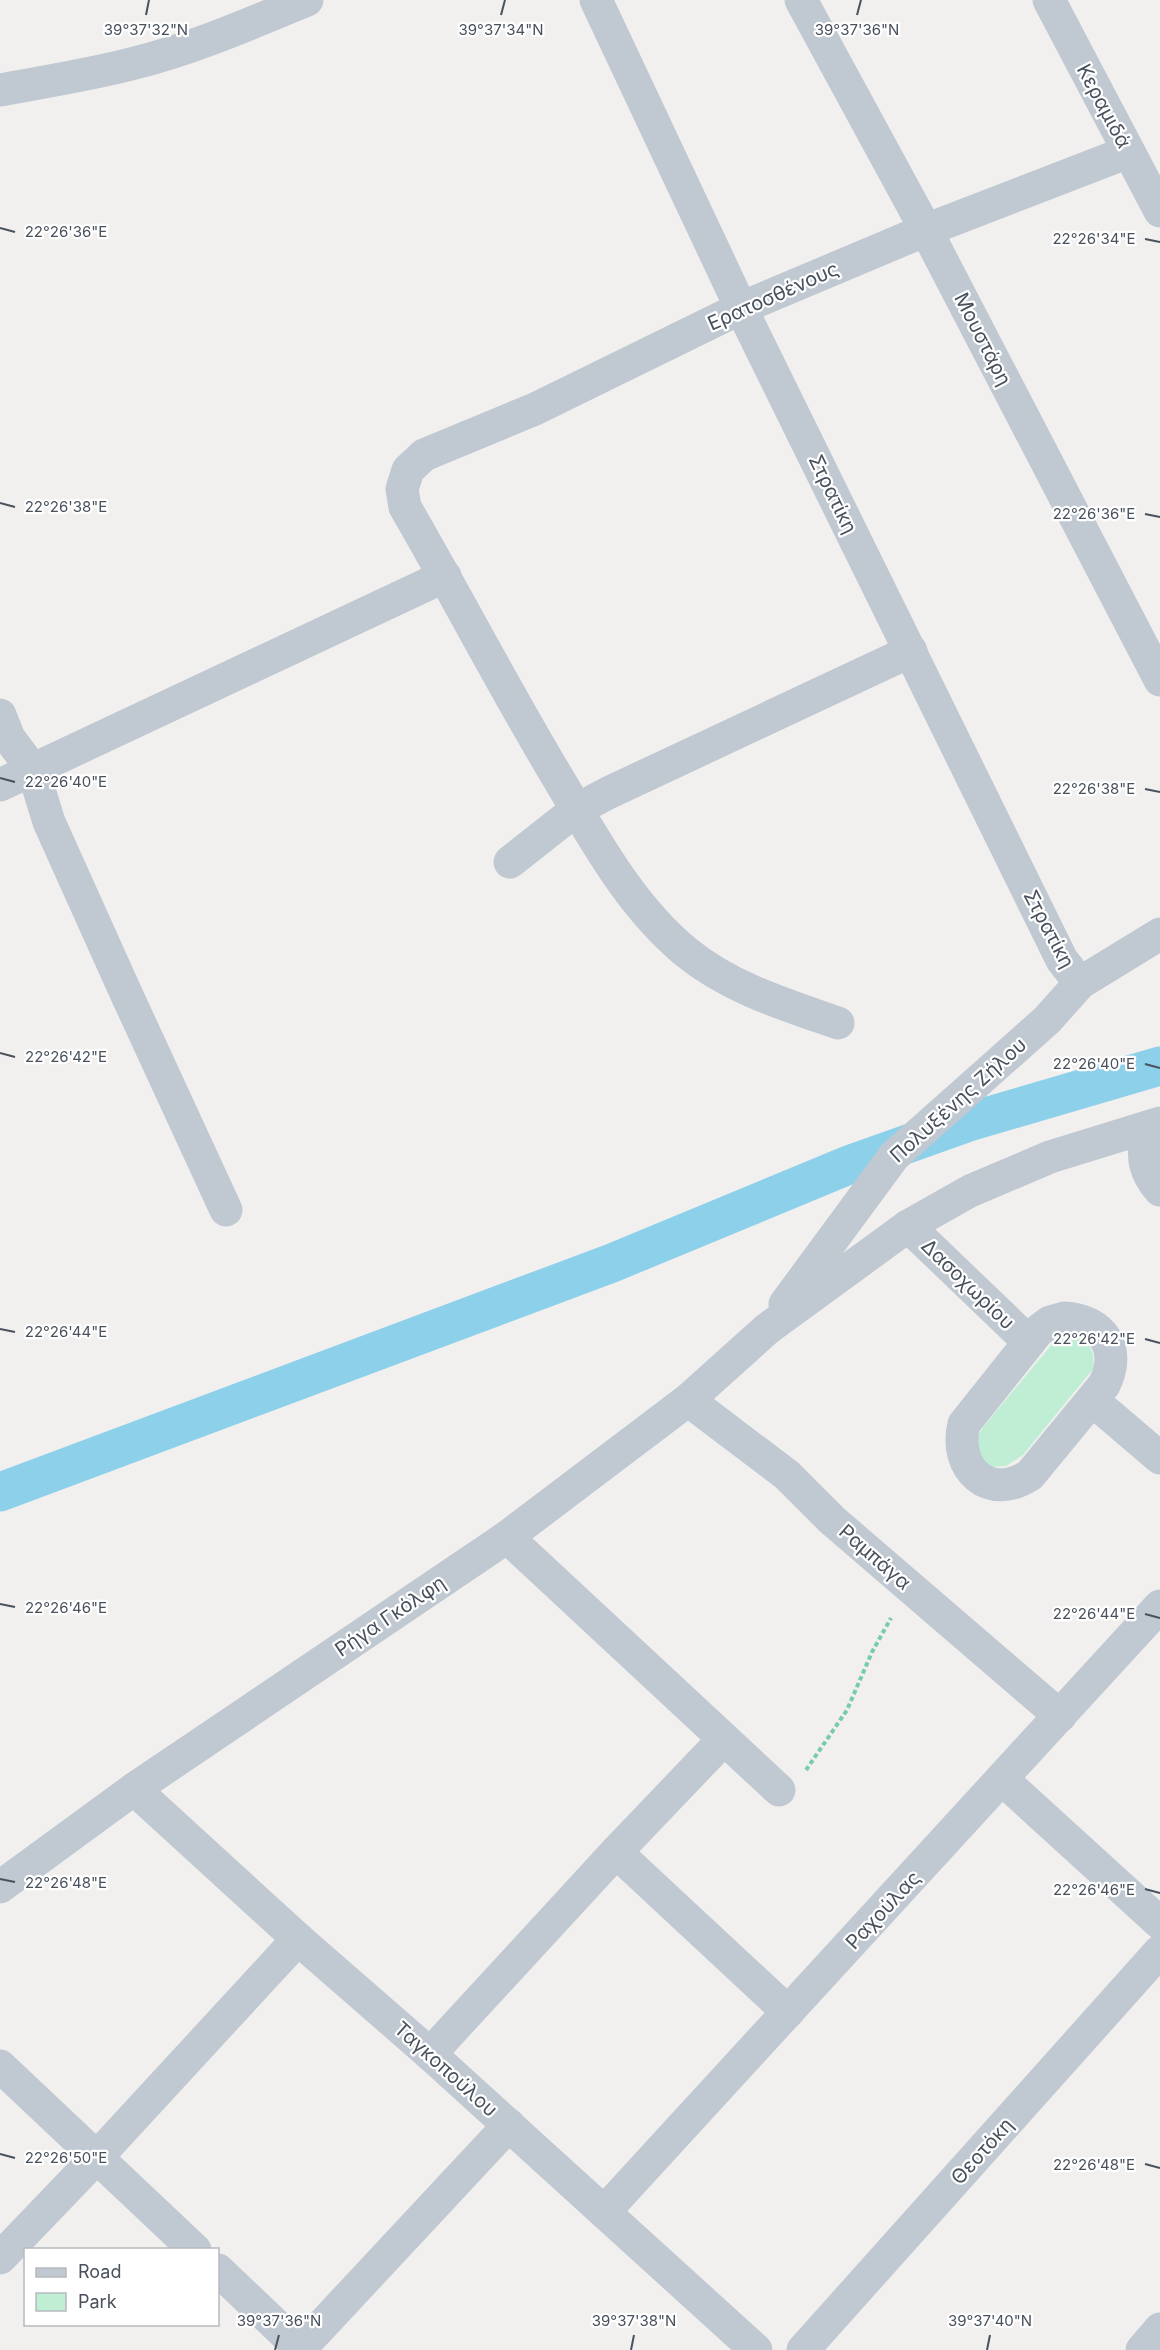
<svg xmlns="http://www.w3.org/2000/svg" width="1160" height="2350" font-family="Inter,sans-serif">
<rect width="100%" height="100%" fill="#f2f0ef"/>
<!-- green -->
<path fill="#bfeed5" d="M1072 1335C1089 1338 1096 1353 1093 1369L1023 1455 1006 1466 990 1467 976 1454 979 1434 984 1426 1053 1343 1062 1337Z"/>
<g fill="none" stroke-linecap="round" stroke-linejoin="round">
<!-- canal -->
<path stroke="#8dd0ea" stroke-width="39" d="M0 1492 612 1263 851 1164 972 1121 1160 1066"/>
<!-- path -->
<path stroke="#77cca9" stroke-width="4" stroke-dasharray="4.5 3" stroke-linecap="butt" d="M806 1770 847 1710 872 1652 891 1618"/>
<!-- minor -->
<g stroke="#c0c8d1" stroke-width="33">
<path d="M596 0 741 308 1062 960 1080 983"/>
<path d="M801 0 926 230 1160 680"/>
<path d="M1049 0 1160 211"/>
<path d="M0 90C43 82 88 75 131 64 192 49 249 24 307 0"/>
<path d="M0 715 9 738 33 770 49 822 125 991 226 1210"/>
<path d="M0 785 445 576"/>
<path d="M510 862 576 810 608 793 911 651"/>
<path d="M838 1023C786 1005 730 988 686 952 628 904 593 836 555 773 503 686 456 595 405 507L402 489 408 470 424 455 535 409 741 308 926 230 1128 152"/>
<path d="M1145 1128C1144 1155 1141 1168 1160 1190"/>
<path d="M908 1226 1029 1342"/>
<path d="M785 1304 894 1156 1047 1020 1080 983 1160 934"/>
<path d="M1064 1318C1103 1320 1122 1349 1104 1385L1030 1475C989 1502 953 1469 964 1424L1038 1331 1050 1322Z"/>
<path d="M688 1400 787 1475 832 1520 1060 1716"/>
<path d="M1092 1400 1160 1458"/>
<path d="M507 1537 779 1790"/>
<path d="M1003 1780 1160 1923"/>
<path d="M134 1789 298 1939 430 2054 756 2350"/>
<path d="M616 1852 788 2012"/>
<path d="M0 1887 134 1789 507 1537 688 1400 767 1329 908 1226 970 1191 1050 1157 1160 1123"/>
<path d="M430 2054 616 1852 724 1739"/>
<path d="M0 2066 195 2250"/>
<path d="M604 2212 1160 1606"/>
<path d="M0 2258 97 2157 298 1939"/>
<path d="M218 2270 302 2350"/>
<path d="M299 2350 509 2125"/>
<path d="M803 2350 1160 1951"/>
<path d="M1142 2350 1160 2329"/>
</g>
</g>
<!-- ticks -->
<path fill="none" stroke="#48515c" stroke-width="2" d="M146 15 149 0M501 15 505 0M857 15 861 0M0 228 15 232M1145 239 1160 242M0 503 15 507M1145 514 1160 517M0 778 15 782M1145 789 1160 792M0 1053 15 1057M1145 1064 1160 1068M0 1329 15 1332M1145 1339 1160 1343M0 1604 15 1607M1145 1614 1160 1618M0 1879 15 1882M1145 1889 1160 1893M0 2154 15 2158M1145 2164 1160 2168M275 2350 279 2335M631 2350 634 2335M987 2350 990 2335"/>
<g text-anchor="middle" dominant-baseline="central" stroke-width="4.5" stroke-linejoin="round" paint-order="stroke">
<!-- street labels -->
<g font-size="20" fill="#48515c" stroke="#fff">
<text transform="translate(1104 106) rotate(62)">Κεραμιδά</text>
<text transform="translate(773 296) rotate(-24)">Ερατοσθένους</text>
<text transform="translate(983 339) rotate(63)">Μουστάρη</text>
<text transform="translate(833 494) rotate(64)">Στρατίκη</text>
<text transform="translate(1049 929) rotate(62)">Στρατίκη</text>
<text transform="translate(958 1100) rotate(-42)">Πολυξένης Ζήλου</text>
<text transform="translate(968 1284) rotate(44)">Δασοχωρίου</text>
<text transform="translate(875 1557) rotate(41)">Ραμπάγα</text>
<text transform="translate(390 1616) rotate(-34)">Ρήγα Γκόλφη</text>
<text transform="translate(883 1910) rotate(-47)">Ραχούλας</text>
<text transform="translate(446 2069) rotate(42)">Ταγκοπούλου</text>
<text transform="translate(982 2151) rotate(-48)">Θεοτόκη</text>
</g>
</g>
<g font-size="15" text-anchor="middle" fill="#48515c" stroke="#fff" stroke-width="4.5" stroke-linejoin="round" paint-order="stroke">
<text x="146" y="35">39°37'32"N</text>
<text x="501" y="35">39°37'34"N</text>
<text x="857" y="35">39°37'36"N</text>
<text x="66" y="237">22°26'36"E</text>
<text x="1094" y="244">22°26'34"E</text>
<text x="66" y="512">22°26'38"E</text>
<text x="1094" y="519">22°26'36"E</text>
<text x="66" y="787">22°26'40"E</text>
<text x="1094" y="794">22°26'38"E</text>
<text x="66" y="1062">22°26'42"E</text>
<text x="1094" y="1069">22°26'40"E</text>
<text x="66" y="1337">22°26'44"E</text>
<text x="1094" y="1344">22°26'42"E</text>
<text x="66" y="1613">22°26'46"E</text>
<text x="1094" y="1619">22°26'44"E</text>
<text x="66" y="1888">22°26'48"E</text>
<text x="1094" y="1895">22°26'46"E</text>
<text x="66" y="2163">22°26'50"E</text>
<text x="1094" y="2170">22°26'48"E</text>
<text x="279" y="2326">39°37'36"N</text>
<text x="634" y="2326">39°37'38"N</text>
<text x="990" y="2326">39°37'40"N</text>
</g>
<!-- legend -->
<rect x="24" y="2248" width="195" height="78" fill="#ffffff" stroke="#b6b9be" stroke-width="1.5"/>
<rect x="36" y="2268" width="30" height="9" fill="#c0c8d1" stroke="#b6b9be" stroke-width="1.5"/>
<text x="78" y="2278" font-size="18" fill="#48515c">Road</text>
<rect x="36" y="2293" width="30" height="18" fill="#bfeed5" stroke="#b6b9be" stroke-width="1.5"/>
<text x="78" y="2308" font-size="18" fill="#48515c">Park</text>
</svg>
